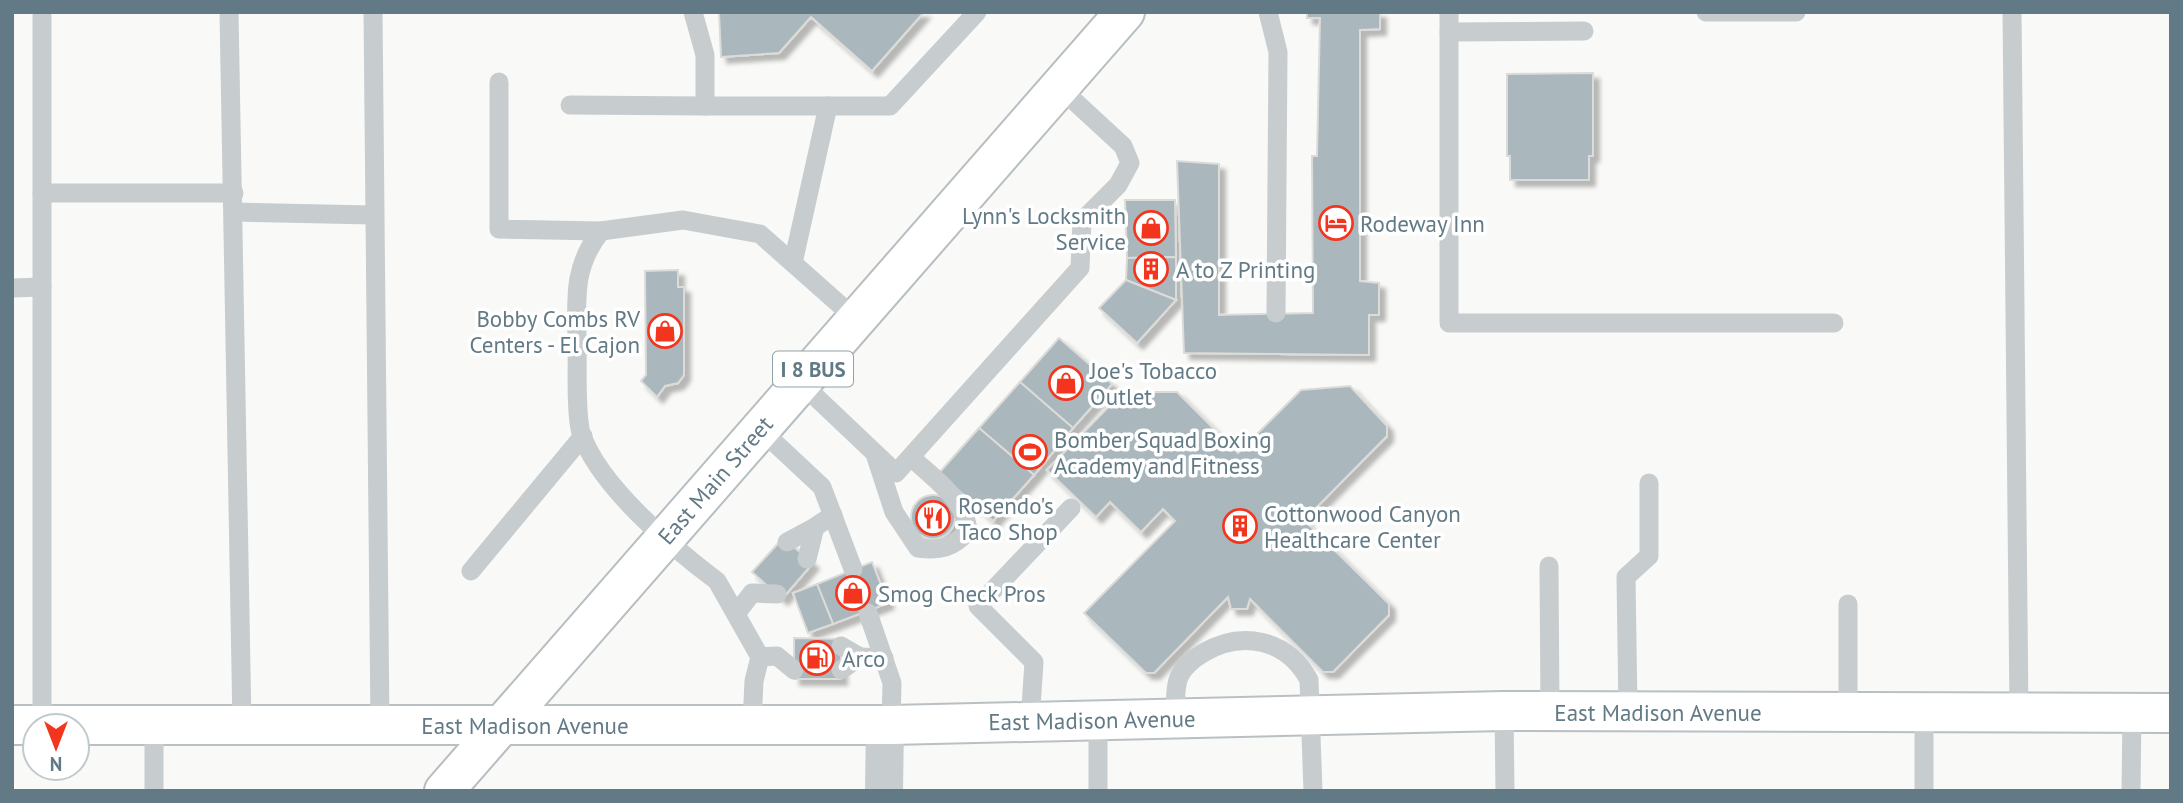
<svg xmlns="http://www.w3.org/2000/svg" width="2183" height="803" font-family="'PT Sans',sans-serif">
<defs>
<filter id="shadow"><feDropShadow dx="6" dy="6" stdDeviation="2" flood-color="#0004"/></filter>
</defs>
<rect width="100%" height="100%" fill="#f9f9f7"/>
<!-- building -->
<g fill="#aab7bc" stroke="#dbdbd9" stroke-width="2" filter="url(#shadow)">
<path d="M719 12H924L872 71 811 17 779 53 721 57Z"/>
<path d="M1307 12H1380V29L1360 30V281L1379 283V315H1369V355L1184 353 1177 161 1219 164V315L1313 313 1312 156H1317L1320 18H1307Z"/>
<path d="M1593 73V156H1589V180H1510V156H1507V74Z"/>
<path d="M1125 200H1175L1176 257 1127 258Z"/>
<path d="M1176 257V300L1126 280 1127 258Z"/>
<path d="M678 270V287H684V375L678 383 665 386 657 397 641 381 646 375 645 271Z"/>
<path d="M1126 280 1176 300 1137 343 1099 308Z"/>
<path d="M1059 338 1112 384 1073 428 1020 382Z"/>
<path d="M1020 382 1073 428 1034 475 979 428Z"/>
<path d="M1350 386 1387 426V436L1304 520 1389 604V615L1333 672H1323L1250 599 1247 609H1231L1228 597 1154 673H1146L1084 613 1175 521 1163 509 1141 532 1110 502 1096 517 1047 470 1123 392H1177L1238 453 1301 390Z"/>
<path d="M979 428 1034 475 993 521 939 473Z"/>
<circle cx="933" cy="517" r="22"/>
<path d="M783 538 813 563 782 599 752 572Z"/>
<path d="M872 562 888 603 833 624 817 584Z"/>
<path d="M817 584 833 624 808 633 793 593Z"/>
<path d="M794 638 841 639V679H794Z"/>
</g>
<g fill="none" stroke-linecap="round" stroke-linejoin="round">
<!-- secondary casing -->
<g stroke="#b9c0c4" stroke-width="42">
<path id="secondary" d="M12 725H891L1504 711 2171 713"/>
</g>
<!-- primary casing -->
<g stroke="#b7bec1" stroke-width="42">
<path id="primary" d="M444 791 1125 12"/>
</g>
<!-- lane -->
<g stroke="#c7cccf" stroke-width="19">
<path d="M42 12V725"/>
<path d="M229 12 242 725"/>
<path d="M373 12 380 725"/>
<path d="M1268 12 1278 52 1276 313"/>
<path d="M1449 12V323H1834"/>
<path d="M1706 12H1796"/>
<path d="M2012 12 2019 713"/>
<path d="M1449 32 1584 31"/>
<path d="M499 82V229L601 231"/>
<path d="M570 105 705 106V55L693 12"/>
<path d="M705 106H890L977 12"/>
<path d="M42 193H234"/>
<path d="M234 212 373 215"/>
<path d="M793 263 828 106"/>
<path d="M12 288 42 287"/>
<path d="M801 383 896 473 1080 268 1082 221 1118 185 1130 163 1123 146 1059 87"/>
<path d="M760 429 822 487 853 569"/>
<path d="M876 457 894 512 918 548C940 551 953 548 968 531 965 499 934 479 911 457"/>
<path d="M787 542 815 527"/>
<path d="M807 559 815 527 833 515"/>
<path d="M1549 566 1550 712"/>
<path d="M471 571 583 436"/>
<path d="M1848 604V713"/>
<path d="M868 613 892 683 891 725"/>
<path d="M736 614 752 593 777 594"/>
<path d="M841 646 860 657"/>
<path d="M760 657 777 656 794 670"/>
<path d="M841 670 860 657 884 658"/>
<path d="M1504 711 1505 791"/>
<path d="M1628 712 1626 577 1649 556V483"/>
<path d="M1175 718C1176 706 1174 686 1180 675 1185 665 1193 659 1203 653 1242 630 1287 639 1309 680L1313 791"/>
<path d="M1030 722 1034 662 978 606 1071 508"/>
<path d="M752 725 754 681 760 657 721 588 717 581C673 548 599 486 581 433 575 411 578 361 577 337 576 295 574 265 601 231L683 220 760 234 856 319"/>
<path d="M154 791V725"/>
<path d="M1098 791V720"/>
<path d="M1924 791V713"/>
<path d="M2131 791 2132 713"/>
</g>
<!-- street -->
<path stroke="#c7cccf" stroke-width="38" d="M884 791 885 725"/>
<!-- secondary -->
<use href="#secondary" stroke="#fff" stroke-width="38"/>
<!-- primary -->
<use href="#primary" stroke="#fff" stroke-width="38"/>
</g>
<!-- icons -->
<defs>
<g id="hotel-ring" transform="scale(1.75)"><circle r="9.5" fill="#fff" stroke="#f4351d" stroke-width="1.5"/><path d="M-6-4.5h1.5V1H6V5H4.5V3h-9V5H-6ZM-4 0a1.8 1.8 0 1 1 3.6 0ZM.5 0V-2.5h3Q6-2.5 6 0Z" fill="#f4351d"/></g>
<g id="shop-ring" transform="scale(1.75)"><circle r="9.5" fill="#fff" stroke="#f4351d" stroke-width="1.5"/><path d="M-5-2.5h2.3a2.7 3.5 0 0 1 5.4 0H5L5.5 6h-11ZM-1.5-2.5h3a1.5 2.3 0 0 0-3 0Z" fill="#f4351d"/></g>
<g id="building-ring" transform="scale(1.75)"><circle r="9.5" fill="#fff" stroke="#f4351d" stroke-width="1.5"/><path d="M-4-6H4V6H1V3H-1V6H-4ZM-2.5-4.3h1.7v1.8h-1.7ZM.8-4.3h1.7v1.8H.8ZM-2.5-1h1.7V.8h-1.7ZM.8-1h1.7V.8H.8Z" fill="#f4351d"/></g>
<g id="stadium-ring" transform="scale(1.75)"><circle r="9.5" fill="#fff" stroke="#f4351d" stroke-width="1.5"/><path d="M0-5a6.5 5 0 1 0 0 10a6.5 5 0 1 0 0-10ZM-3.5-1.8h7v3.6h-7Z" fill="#f4351d"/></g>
<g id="restaurant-ring" transform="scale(1.75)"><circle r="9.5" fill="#fff" stroke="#f4351d" stroke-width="1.5"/><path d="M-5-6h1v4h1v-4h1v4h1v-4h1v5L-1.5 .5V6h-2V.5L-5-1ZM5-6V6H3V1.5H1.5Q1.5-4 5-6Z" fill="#f4351d"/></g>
<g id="fuel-ring" transform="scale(1.75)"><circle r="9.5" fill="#fff" stroke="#f4351d" stroke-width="1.5"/><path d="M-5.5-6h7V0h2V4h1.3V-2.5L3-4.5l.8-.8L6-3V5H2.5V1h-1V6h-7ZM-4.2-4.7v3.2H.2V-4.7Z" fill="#f4351d"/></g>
</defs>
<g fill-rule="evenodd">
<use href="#hotel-ring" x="1336" y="223"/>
<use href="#shop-ring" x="1151" y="228"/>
<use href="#building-ring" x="1151" y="269"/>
<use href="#shop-ring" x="665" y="331"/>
<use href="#shop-ring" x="1066" y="383"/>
<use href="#stadium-ring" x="1030" y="452"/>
<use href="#restaurant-ring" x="933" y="518"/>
<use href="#building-ring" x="1240" y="526"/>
<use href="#shop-ring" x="853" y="593"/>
<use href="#fuel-ring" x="817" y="658"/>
</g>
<g text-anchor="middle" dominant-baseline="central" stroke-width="7" stroke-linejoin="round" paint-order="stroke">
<!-- shield labels -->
<rect fill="#fff" stroke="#91a2aa" stroke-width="2" x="773" y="351.5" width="80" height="35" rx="5"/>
<g font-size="21" font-weight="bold" fill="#627a85">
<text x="813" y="369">I 8 BUS</text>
</g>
<!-- poi labels -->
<g font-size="23" fill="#627a85" stroke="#fff" text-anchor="start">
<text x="1126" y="215" text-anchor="end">Lynn's Locksmith<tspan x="1126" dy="26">Service</tspan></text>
<text x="1360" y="223">Rodeway Inn</text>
<text x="1176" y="269">A to Z Printing</text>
<text x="640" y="318" text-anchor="end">Bobby Combs RV<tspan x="640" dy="26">Centers - El Cajon</tspan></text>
<text x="1090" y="370">Joe's Tobacco<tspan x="1090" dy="26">Outlet</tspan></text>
<text x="1054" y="439">Bomber Squad Boxing<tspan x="1054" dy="26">Academy and Fitness</tspan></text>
<text x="958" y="505">Rosendo's<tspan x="958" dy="26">Taco Shop</tspan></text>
<text x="1264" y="513">Cottonwood Canyon<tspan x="1264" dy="26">Healthcare Center</tspan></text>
<text x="878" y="593">Smog Check Pros</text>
<text x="842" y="658">Arco</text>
</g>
<!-- street labels -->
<g font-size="23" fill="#627a85" stroke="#fff">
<text transform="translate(715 480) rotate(-49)">East Main Street</text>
<text x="1658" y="712">East Madison Avenue</text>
<text transform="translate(1092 720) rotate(-1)">East Madison Avenue</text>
<text x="525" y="725">East Madison Avenue</text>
</g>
</g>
<!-- border -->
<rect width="2183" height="803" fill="none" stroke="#627a85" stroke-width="28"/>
<!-- north arrow -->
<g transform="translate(56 747) rotate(180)"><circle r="33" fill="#ffffff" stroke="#c0cace" stroke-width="2"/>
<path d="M0-5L12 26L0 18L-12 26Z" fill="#f4351d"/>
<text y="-10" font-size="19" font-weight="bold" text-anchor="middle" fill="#627a85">N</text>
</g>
</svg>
